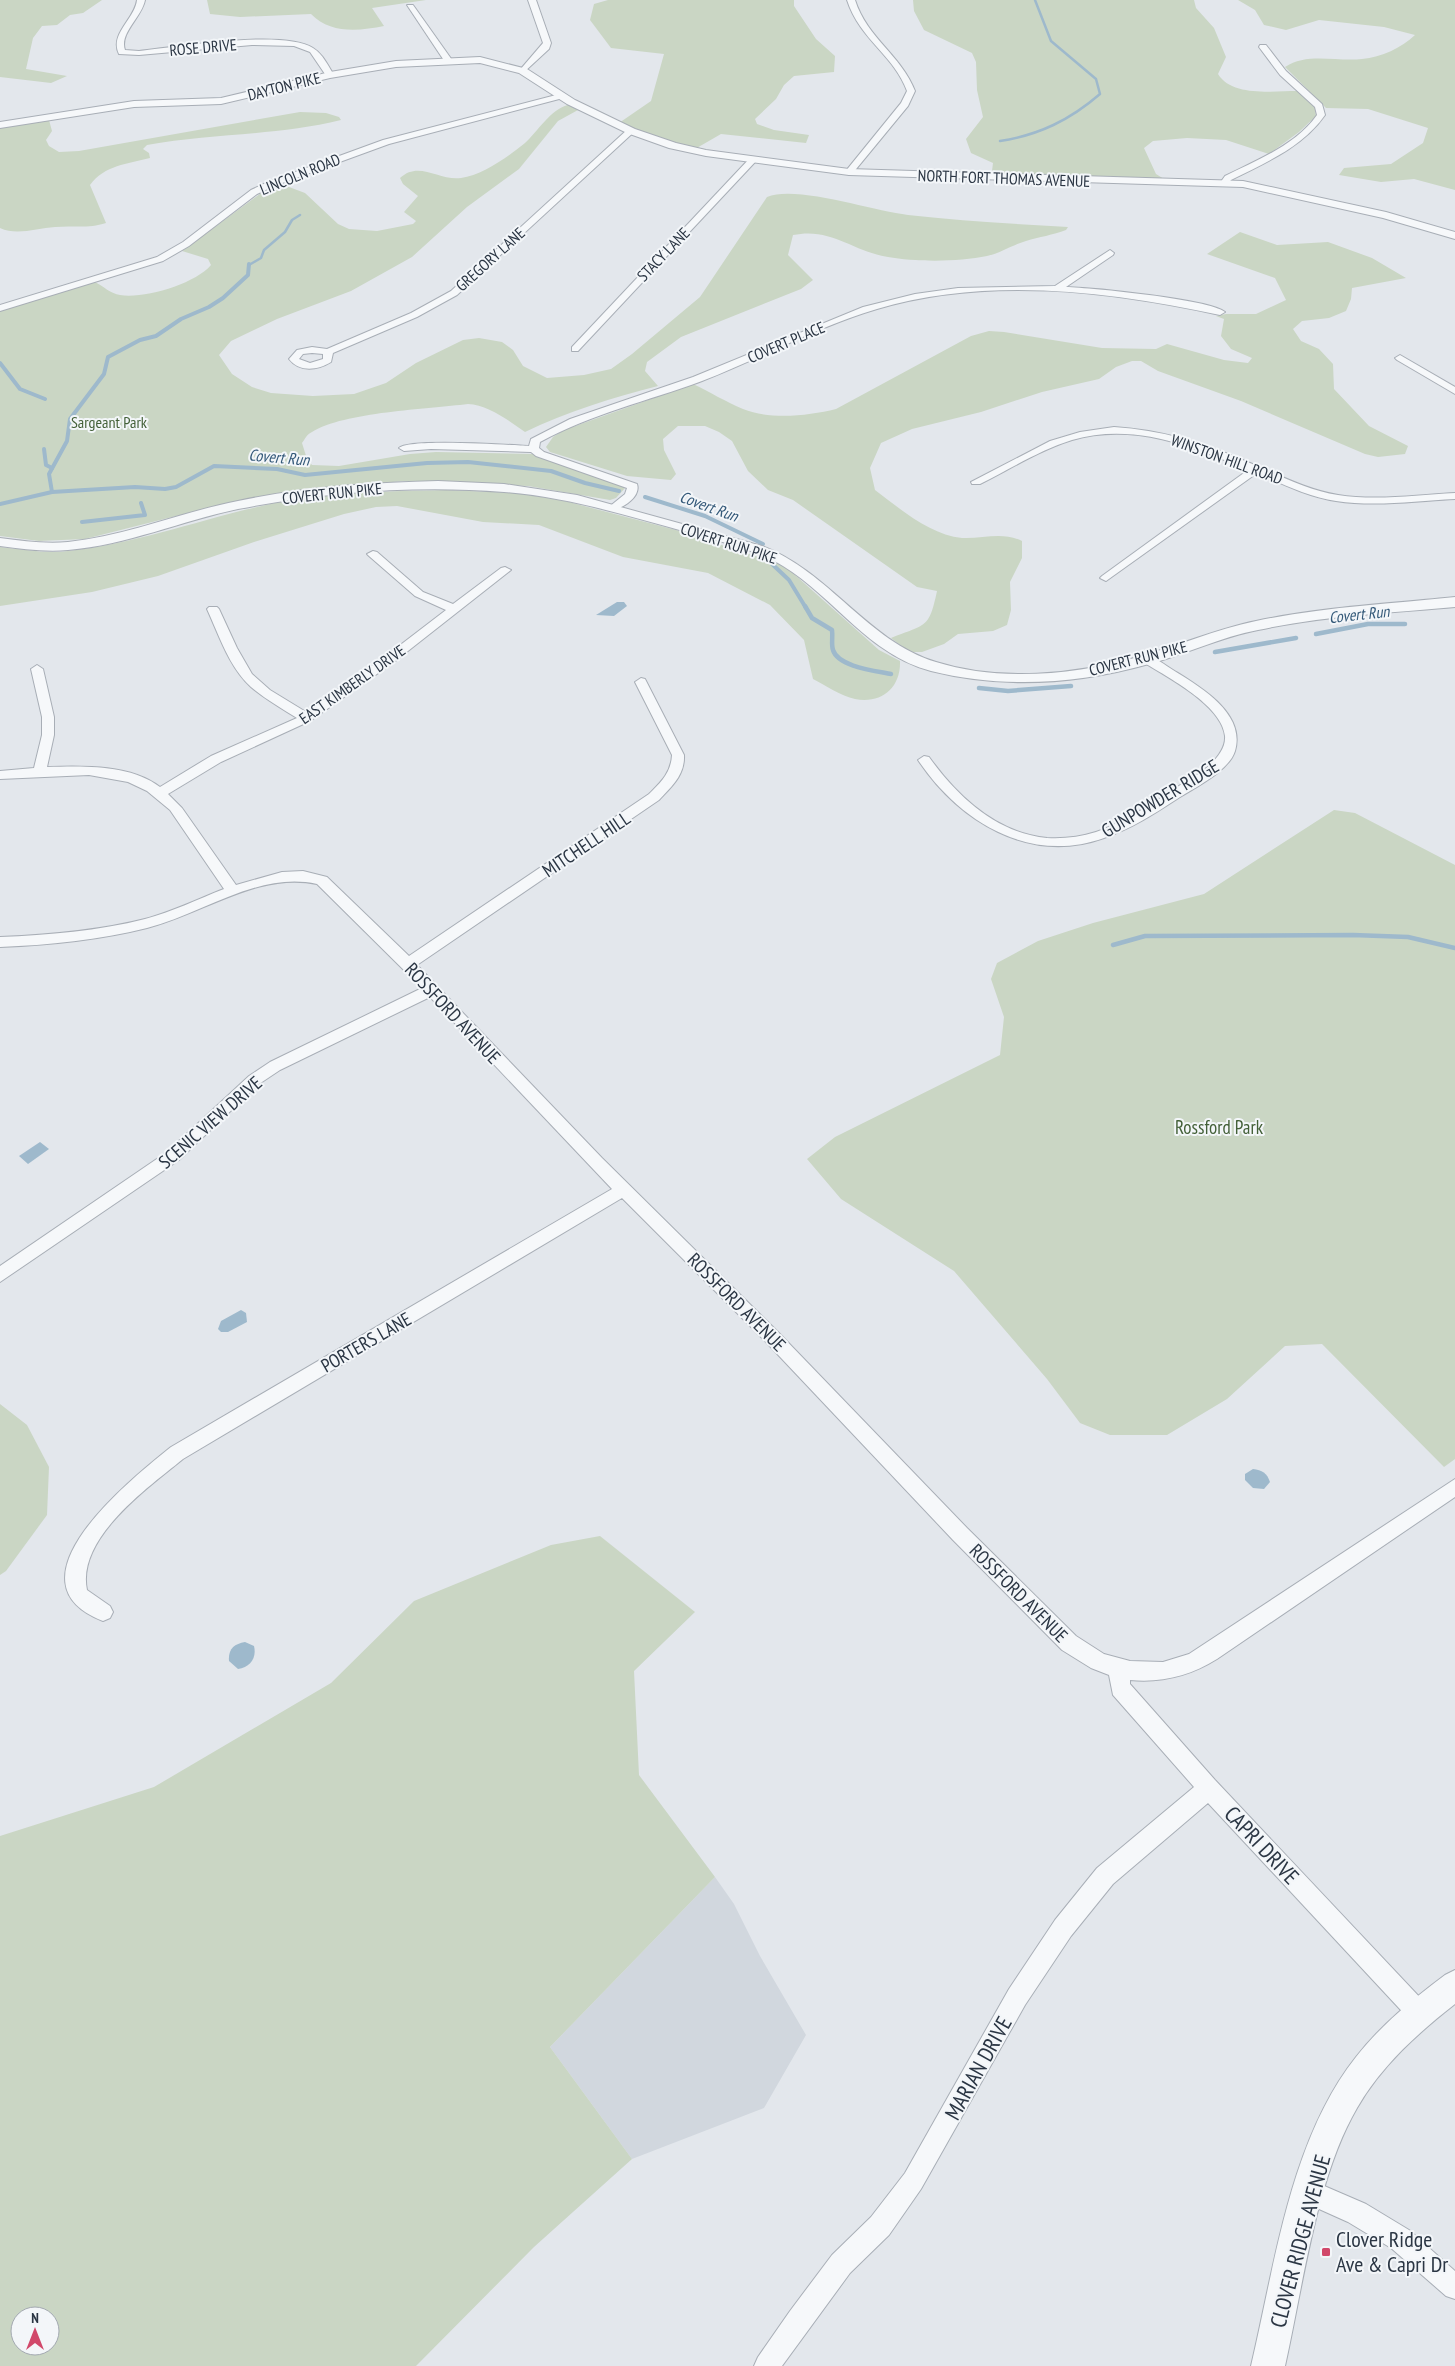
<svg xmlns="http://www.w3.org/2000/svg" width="1455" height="2366" font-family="'PT Sans Narrow',sans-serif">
<rect width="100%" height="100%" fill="#e3e7ec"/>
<!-- built -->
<path fill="#d1d7de" d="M715 1877 734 1904 760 1956 806 2035 764 2108 632 2159 550 2047Z"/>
<!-- green -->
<g fill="#cad6c4" fill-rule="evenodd">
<path d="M0 0H102L83 13 70 15 57 25 42 26 33 38 26 69 67 76 51 83 0 77Z"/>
<path d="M207 0H426L372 8 384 26C359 31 330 34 311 14L240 17 210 14Z"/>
<path d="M608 0H794V6L816 39 835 56 834 72 794 76 784 85 776 99 755 119 757 124 774 130 809 135 806 143 721 134 695 149 657 138 619 123 651 101 664 54 611 48 590 20 594 4Z"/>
<path d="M913 0H1194L1196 8 1214 28 1226 57 1218 74C1232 97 1273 91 1297 91L1315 108 1316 116 1299 132 1269 154 1226 140 1187 138 1153 141 1144 148 1156 174 1164 179 984 175 992 171 993 163 971 153 966 139 983 117 977 90 976 62 972 53 924 30 914 11Z"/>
<path d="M1238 0H1455V190L1414 179 1381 182 1339 175 1344 168 1391 164 1423 143 1428 128 1368 109 1326 108 1285 67C1307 52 1337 62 1362 59 1382 57 1401 48 1415 35L1384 27 1319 20 1286 30 1264 25 1255 10Z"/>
<path d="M568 105 578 110 558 121 519 169 467 207 412 257 351 291 277 319 231 341 219 355 232 374 252 387 271 393 313 396 354 394 386 383 416 363 463 340 479 338 502 342 513 350 523 366 547 378 584 375 611 369 632 354 700 297 767 197C797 185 872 211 908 215 961 221 1015 224 1068 227L1066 230C1053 235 1039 237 1026 241 1012 245 1001 253 987 256 959 262 915 262 888 257 852 251 831 227 793 235L788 255 813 280 801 289 681 337 647 362 645 371 658 386C612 398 568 411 525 432 508 420 488 405 468 404 428 409 344 412 312 432 307 434 305 439 302 443L307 459 312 465 339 466 410 454 436 452 533 454 621 484 625 488 616 498 610 500 528 486 403 481 290 492 188 513 85 539 39 541 0 536V311L95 282C103 286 111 294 120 295 144 299 195 284 211 265L208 259 182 251 268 188 289 187 305 193 338 224 349 229 377 231 413 224 416 221 404 212 418 196 403 184 400 178C419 160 439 181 461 178 483 175 509 156 525 143 538 131 550 110 568 105Z"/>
<path d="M300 112 326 113 339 117 341 120C277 136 211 133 147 145L143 149 149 153 150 158C127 164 105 165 90 185L106 223C87 229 74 225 55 227 37 228 17 236 0 228V127L49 120 52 131 46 140 49 146 59 152 79 151Z"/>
<path d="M1240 232 1277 245 1328 242 1372 258 1406 278 1352 288 1351 299 1346 311 1329 318 1302 321 1293 329 1301 341 1319 349 1333 364 1334 389 1369 426 1408 446 1405 454 1378 457 1365 454 1241 401 1158 371 1141 361H1132L1116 367 1099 379 1042 392 981 412 912 429 881 443 870 468 875 490C899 508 930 535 962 538 983 539 1002 531 1022 541V558L1010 582 1011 610 1007 625 993 631 958 634 944 644 922 652H909L891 638C926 624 929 629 937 591L917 587 793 500 768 490 748 471 732 441 719 432 705 426H678L663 439 664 450 676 474 671 480 627 476 550 452 546 447 553 437 564 430 693 384C710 392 726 402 743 409 770 420 808 416 836 409L971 336 989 331 1004 332 1102 348 1156 349 1167 344 1224 360 1248 363 1252 358 1231 349 1221 336 1224 319 1216 316 1226 314H1256L1286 300 1275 278 1207 254Z"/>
<path d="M446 490 518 493 565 501 676 530 785 566 879 650 900 661C901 688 881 704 855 699 841 696 825 685 813 679L804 640 770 605 708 573 623 557 539 525 483 522 397 506 376 507 344 514 254 542 158 576 92 592 0 606V547C22 549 46 554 68 551 144 543 216 513 291 500 342 492 395 491 446 490Z"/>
<path d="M1334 810 1355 813 1455 865V1459L1444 1467 1322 1344 1285 1346 1227 1399 1167 1435H1110L1080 1423 1047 1379 954 1271 841 1199 807 1159 835 1137 1000 1055 1004 1017 991 979 997 963 1038 941 1093 923 1204 894Z"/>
<path d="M0 1404 27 1425 49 1467 47 1515 6 1571 0 1575Z"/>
<path d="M600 1536 695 1612 634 1671 639 1775 715 1877 550 2047 632 2159 534 2247 416 2366H0V1836L154 1787 331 1683 414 1601 551 1545ZM20 2316H50V2346H20Z"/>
</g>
<!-- water -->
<g fill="#9eb9cc">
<path d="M617 602H624L627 606 614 616 596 615Z"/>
<path d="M40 1142 49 1149 28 1164 19 1156Z"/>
<path d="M241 1310 246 1313 247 1322 228 1332H221L218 1329 221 1321Z"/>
<path d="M1253 1469C1262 1470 1267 1473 1270 1482L1264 1489 1253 1488 1245 1480V1474Z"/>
<path d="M245 1642 254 1646C257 1658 250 1667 238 1669L229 1661C228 1649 234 1644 245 1642Z"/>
</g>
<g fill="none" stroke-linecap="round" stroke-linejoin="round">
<!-- stream-far2 -->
<g stroke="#9eb9cc" stroke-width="2.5">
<path d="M1000 141C1039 135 1070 120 1100 94L1096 79 1051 41 1035 0"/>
<path d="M249 265 261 258 264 250 285 232 292 220 300 215"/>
</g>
<!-- stream-far1 -->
<g stroke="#9eb9cc" stroke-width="4">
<path d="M0 363 20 389 45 399"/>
<path d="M44 449 46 465 52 468"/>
<path d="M52 492 49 474 67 441 70 419 104 374 108 357 140 340 156 336 181 319 209 307 223 298 248 275 249 264"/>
<path d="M645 497 705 516 763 544"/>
<path d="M0 504 52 492 135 487 165 489 176 487 214 466 277 469 305 475 427 463 468 462 551 471 585 483 619 491"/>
<path d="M82 522 145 515 141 503"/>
<path d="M772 564 789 580 806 608"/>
</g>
<!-- stream -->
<g stroke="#9eb9cc" stroke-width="4.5">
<path d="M805 606 812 618 832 630C833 637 831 644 833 650 838 667 877 671 891 674"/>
<path d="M1316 634 1368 624H1405"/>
<path d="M1215 652 1296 638"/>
<path d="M979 688 1008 691 1071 686"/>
<path d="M1113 945 1145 936 1353 935 1408 937 1455 948"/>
</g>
<!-- minor casing -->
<g stroke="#a8aeb6" stroke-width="2">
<g id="minor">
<path d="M137 0H145C142 17 119 33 125 50L139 51C176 47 284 29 313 48 323 54 328 66 334 75L327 77 310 52 294 46 252 45 139 55 119 54C109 34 135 19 137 0Z"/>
<path d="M528 0H536L551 43 549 49 523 73 519 71 543 43Z"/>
<path d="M847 0H855C867 38 901 55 915 91L908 106 852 174 849 175 845 172 901 103 907 91C894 55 860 40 847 0Z"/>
<path d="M407 5H413L452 60 451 62H445Z"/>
<path d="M1260 45H1266L1286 71 1322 104 1325 115C1303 147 1265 163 1231 180L1227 185H1221L1220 183 1225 176C1257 160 1296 145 1317 115L1315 107 1280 75 1259 47Z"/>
<path d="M560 94 564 96 563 98 389 144 274 186 257 194 189 246 163 261 0 311V305L157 257 183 242 251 190 268 182 383 140Z"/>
<path d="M628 129 635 131 457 295 417 317 333 353 331 362C318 370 300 373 289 359L297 350 312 347 327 349 411 313 451 291ZM312 353 323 354V359L310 363 299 359 303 354Z"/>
<path d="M750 158 757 160 578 351H572V347Z"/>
<path d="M1110 250 1114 253 1113 255 1066 287C1092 288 1209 299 1225 312L1220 315C1109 291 987 276 877 309 819 326 759 359 702 381 648 401 591 414 540 442L539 448 544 452 637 484C641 496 625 507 614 510L609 507 625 494 627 488 536 456 531 452 431 449 404 451 399 448C409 438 509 445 529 446L531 439 570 419 693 377 863 307 915 294 958 288 1055 286Z"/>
<path d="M1400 355 1455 387V394L1397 360 1395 358Z"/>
<path d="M1114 427C1161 430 1202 442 1245 461 1275 473 1306 490 1338 495 1376 501 1417 495 1455 493V499C1416 501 1375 507 1336 501 1309 497 1282 484 1257 473L1106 581 1100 578 1102 576 1248 470C1193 446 1133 422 1072 440 1040 450 1010 469 980 484H972L971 482 1050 441 1080 432Z"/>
<path d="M373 551 377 552 423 592 453 604 501 568 505 567 511 570 394 662 310 721 221 762 168 794 182 808 236 885 282 872 303 871 327 877 409 956 649 794C661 782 671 773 672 755L635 682 641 678 645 679 684 755C685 775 672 786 659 800L417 965 602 1158 777 1331 967 1528 1076 1636 1104 1654 1130 1661 1163 1662 1189 1654 1455 1479V1497L1217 1659C1190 1676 1162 1683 1130 1680V1684L1215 1780 1427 2005 1430 2013 1427 2021 1419 2024 1411 2021 1208 1803 1113 1884 1071 1936 1025 2005 921 2189 889 2235 850 2273 782 2366H754L758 2357 790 2311 832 2255 871 2217 905 2173 1009 1989 1055 1920 1097 1868 1194 1787 1113 1695 1109 1675 1091 1668 1062 1650 953 1540 765 1341 622 1198 183 1459C149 1487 76 1538 87 1590L110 1606 113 1612 110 1618 103 1621C2 1582 130 1480 171 1447L612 1189 430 997 280 1070 259 1084 179 1160 0 1282V1266L167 1152 249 1076 270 1062 422 988 317 884C258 871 203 914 147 928 99 940 49 945 0 947V937C49 935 98 931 145 919 172 912 198 899 224 889L170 810 147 791 128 782 89 775 0 779V771L34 768 42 735V717L31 669 37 665 43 669 54 717V735L47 767C83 766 130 764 160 787L211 756 297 718C281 708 265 699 251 687 229 667 219 635 207 609L209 607H217L219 609 237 648 252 674 270 690 306 712 386 656 446 610 415 596 369 556 367 554Z"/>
<path d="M1147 655C1156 658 1165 665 1173 670 1200 687 1246 713 1235 751 1229 771 1194 788 1177 799 1154 814 1131 829 1104 838 1029 865 959 821 918 760L924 756 929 757C957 796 996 833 1047 838 1063 839 1080 837 1096 832 1126 822 1154 802 1182 784 1191 778 1202 773 1210 765 1217 758 1226 748 1225 736 1222 705 1167 677 1143 662L1141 659 1143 656Z"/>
<path d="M1308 2179 1366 2204 1409 2230 1455 2271V2299L1446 2296 1391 2248 1348 2222 1299 2200 1296 2191 1299 2182Z"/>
</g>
</g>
<!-- tertiary casing -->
<g stroke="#a8aeb6" stroke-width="2">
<g id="tertiary">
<path d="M480 57 527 69 575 100 635 129 676 143 706 150 849 169 1243 181 1386 212 1455 232V239L1383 218 1243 187 849 175 706 156 669 148 627 133 567 104 519 73 480 63 396 67 330 78 221 104 134 107 0 128V122L134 101 221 98 330 72 396 61Z"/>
<path d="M438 481 504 484 577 495 762 546C830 572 867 641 936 662 999 682 1075 675 1138 657 1178 646 1216 629 1256 621 1322 607 1389 604 1455 597V607C1389 613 1323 616 1258 630 1221 637 1186 654 1149 664 1078 684 1003 689 931 671 869 655 835 598 783 566 755 549 721 542 690 533 629 516 568 497 504 492 416 485 325 492 238 509 181 521 127 545 68 550 45 552 23 549 0 546V538C23 541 45 544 68 542 126 536 181 512 238 501 303 487 370 483 438 481Z"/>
<path d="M1455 1970V2004C1418 2033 1381 2066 1357 2108 1316 2178 1303 2286 1285 2366H1251C1275 2265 1290 2140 1356 2057 1381 2025 1413 1999 1445 1975Z"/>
</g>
</g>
<!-- minor -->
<use href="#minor" fill="#f6f8fa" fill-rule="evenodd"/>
<!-- tertiary -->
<use href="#tertiary" fill="#f6f8fa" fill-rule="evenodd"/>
</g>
<!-- markers -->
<rect fill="#d1486a" stroke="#f3f6f9" stroke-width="2" x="1321" y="2247" width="10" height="10" rx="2.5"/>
<g text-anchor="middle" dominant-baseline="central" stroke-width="4" stroke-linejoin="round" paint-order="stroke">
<!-- far-street labels -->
<g font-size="16" fill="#2b3644" stroke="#f3f6f9">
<text transform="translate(203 47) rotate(-5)">ROSE DRIVE</text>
<text transform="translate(284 86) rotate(-14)">DAYTON PIKE</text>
<text transform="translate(300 174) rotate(-22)">LINCOLN ROAD</text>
<text transform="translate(1004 178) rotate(2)">NORTH FORT THOMAS AVENUE</text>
<text transform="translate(663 254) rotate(-46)">STACY LANE</text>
<text transform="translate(490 259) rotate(-42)">GREGORY LANE</text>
<text transform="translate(786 342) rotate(-23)">COVERT PLACE</text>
<text transform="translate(1227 459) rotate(20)">WINSTON HILL ROAD</text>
<text transform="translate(332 493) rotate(-6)">COVERT RUN PIKE</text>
<text transform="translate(729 543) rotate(18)">COVERT RUN PIKE</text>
<text transform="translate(1138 658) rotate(-14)">COVERT RUN PIKE</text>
<text transform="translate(352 684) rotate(-35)">EAST KIMBERLY DRIVE</text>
</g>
<!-- far-park labels -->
<g font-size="16" fill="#436038" stroke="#f3f6f9">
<text x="109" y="422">Sargeant Park</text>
</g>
<!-- far-water labels -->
<g font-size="16" font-style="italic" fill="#345979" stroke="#f3f6f9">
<text transform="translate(279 457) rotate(5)">Covert Run</text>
<text transform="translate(709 506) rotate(20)">Covert Run</text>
<text transform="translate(1359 614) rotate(-6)">Covert Run</text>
</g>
<!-- street labels -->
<g font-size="19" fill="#2b3644" stroke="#f3f6f9">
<text transform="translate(1160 798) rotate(-31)">GUNPOWDER RIDGE</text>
<text transform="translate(586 844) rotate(-34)">MITCHELL HILL</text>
<text transform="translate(453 1013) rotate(47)">ROSSFORD AVENUE</text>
<text transform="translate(210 1122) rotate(-41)">SCENIC VIEW DRIVE</text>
<text transform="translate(737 1302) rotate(45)">ROSSFORD AVENUE</text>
<text transform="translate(366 1342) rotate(-30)">PORTERS LANE</text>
<text transform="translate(1019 1593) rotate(45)">ROSSFORD AVENUE</text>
</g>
<!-- park labels -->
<g font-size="19" fill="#436038" stroke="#f3f6f9">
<text x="1219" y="1127">Rossford Park</text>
</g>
<!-- near-street labels -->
<g font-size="22" fill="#2b3644" stroke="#f3f6f9">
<text transform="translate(1262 1845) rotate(47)">CAPRI DRIVE</text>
<text transform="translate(978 2068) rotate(-61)">MARIAN DRIVE</text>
<text transform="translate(1300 2241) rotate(-75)">CLOVER RIDGE AVENUE</text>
</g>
<!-- near-poi labels -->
<g font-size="22" fill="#2b3644" stroke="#f3f6f9" text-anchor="start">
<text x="1336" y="2239">Clover Ridge<tspan x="1336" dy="25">Ave &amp; Capri Dr</tspan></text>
</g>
</g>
<!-- north arrow -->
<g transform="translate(35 2331)"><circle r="24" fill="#f3f6f9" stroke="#a3a9b1"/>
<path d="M0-4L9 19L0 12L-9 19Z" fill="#d1486a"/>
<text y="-8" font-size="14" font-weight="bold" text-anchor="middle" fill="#2b3644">N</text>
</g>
</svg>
